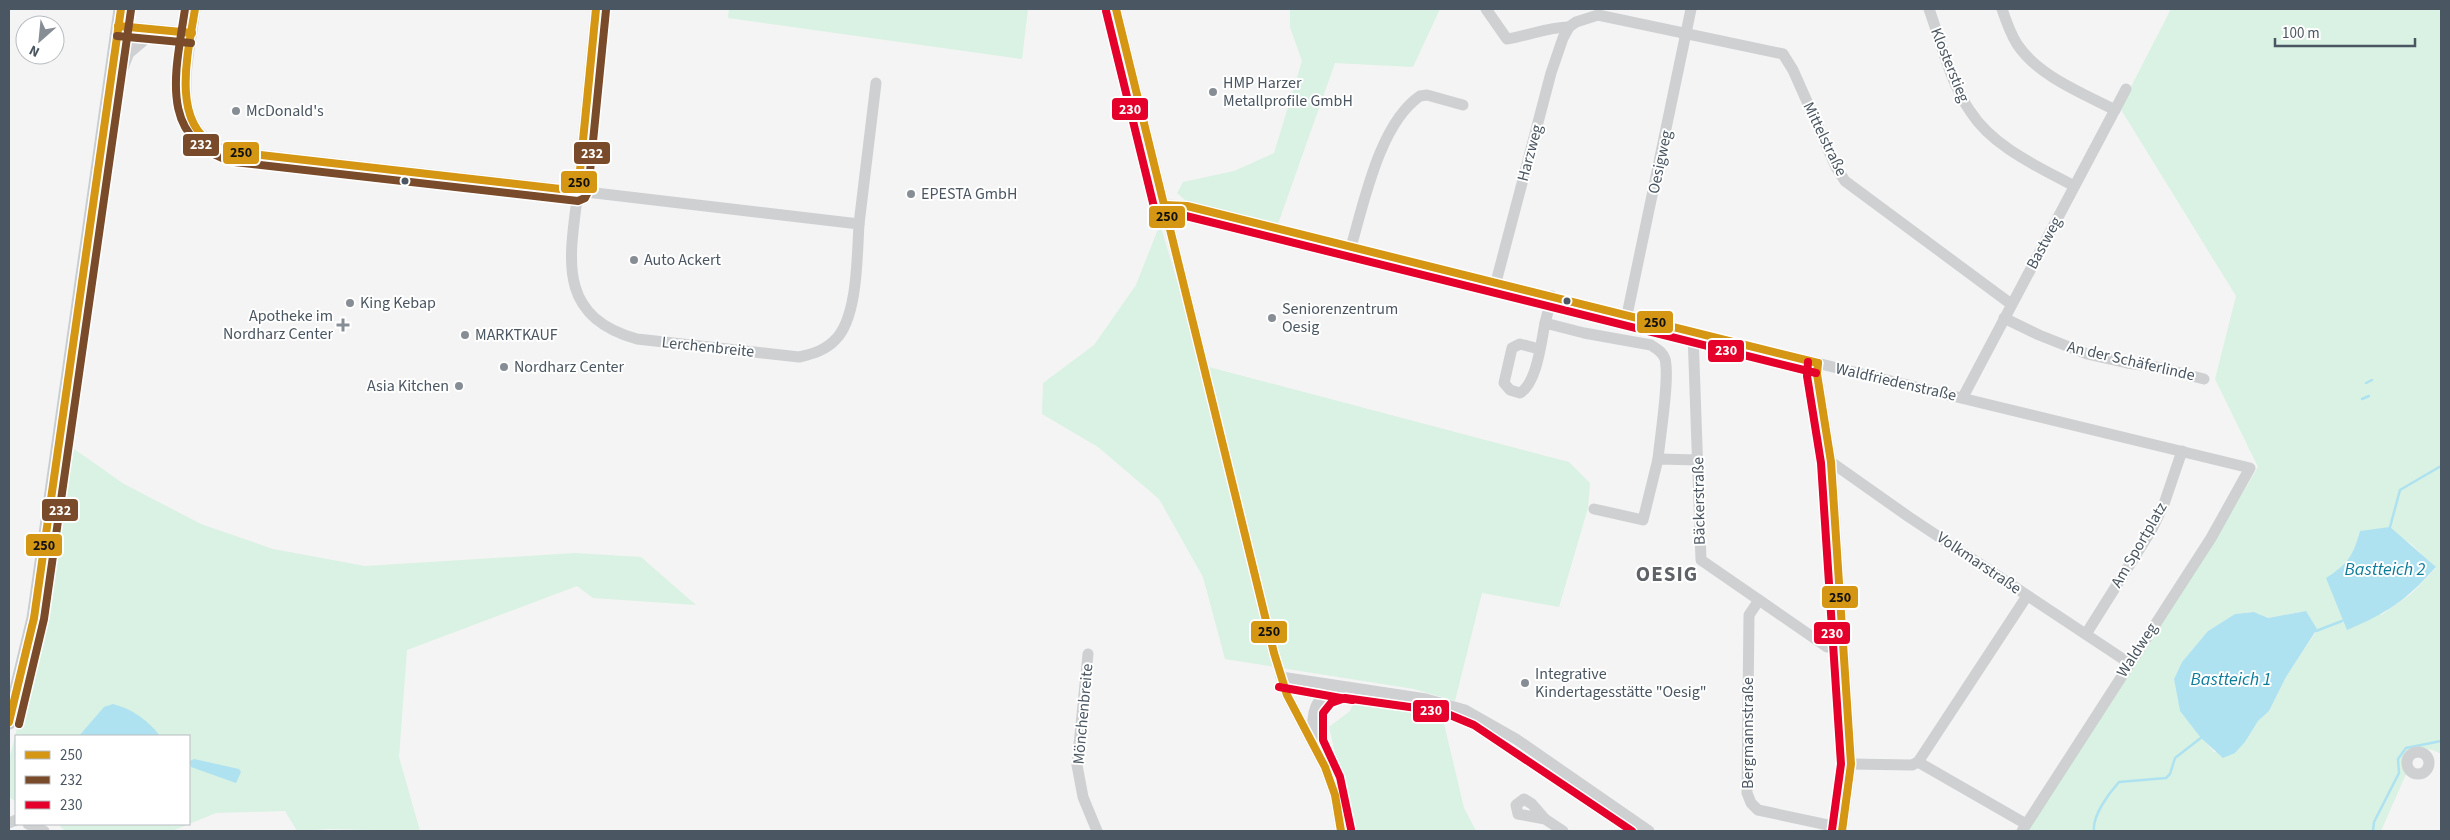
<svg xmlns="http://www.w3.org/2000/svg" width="2450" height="840" font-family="'Source Sans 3',sans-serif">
<rect width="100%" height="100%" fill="#f4f4f4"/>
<!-- green -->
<g fill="#d9f2e3" fill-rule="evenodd">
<path d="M729 9H1028L1022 59 728 18Z"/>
<path d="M1290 9H1440L1413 67 1335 63 1278 224 1185 200 1177 193 1183 182 1234 171 1274 153 1302 61 1290 27Z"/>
<path d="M2171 9H2441V754L2433 750 2414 748 2405 759 2407 772 2381 831H2024L2214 541 2258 467 2215 379 2236 296 2120 108ZM2360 531 2395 534 2411 544 2436 568 2411 594 2381 615 2341 568 2352 557ZM2306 611 2317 630 2286 677 2269 711 2258 721 2245 742 2235 753 2214 752 2180 711 2174 679 2182 662 2208 631 2235 614 2254 612 2268 618Z"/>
<path d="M1160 224 1200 358 1209 367 1569 462 1590 483 1588 508 1559 607 1482 593 1455 701 1414 689 1225 659 1203 577 1159 499 1098 447 1042 414 1043 383 1094 345 1136 285Z"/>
<path d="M67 444 124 484 201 524 273 549 365 566 575 553 641 557 696 605 593 598 577 586 407 650 399 757 420 831 329 829 297 831 285 811 216 813 172 831H65L58 824H189V736H16V802L9 797V760L26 694Z"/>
<path d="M1355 700 1441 711 1464 808 1476 831H1349L1347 805 1329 727 1350 711Z"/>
</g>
<!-- water -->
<g fill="#aee2f0">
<path d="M2390 527 2436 567C2405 601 2389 612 2347 630L2326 578C2348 564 2353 556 2360 531Z"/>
<path d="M2306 611 2317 629 2286 677 2269 711 2258 721 2245 742 2235 753 2223 758 2201 738 2180 711 2174 679 2182 662 2208 631 2235 614 2254 612 2268 618Z"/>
<path d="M113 704C132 709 148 720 160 736H79L104 707Z"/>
<path d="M194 759 239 769 241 772 236 783 191 767 190 761Z"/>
</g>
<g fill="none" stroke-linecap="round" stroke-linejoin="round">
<!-- stream -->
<g stroke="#aee2f0" stroke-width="2.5">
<path d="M2366 383 2372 380"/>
<path d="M2362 399 2369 396"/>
<path d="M2390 527 2400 490 2441 466"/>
<path d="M2316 631 2342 621"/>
<path d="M2094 831C2092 816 2109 793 2119 782L2166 778 2170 774 2175 758 2202 737"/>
<path d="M2373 831 2374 822 2399 773 2398 759 2406 748 2441 741"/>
</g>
<!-- minor -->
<g stroke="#ced0d2" stroke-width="11">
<path d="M195 9C189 60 164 138 235 152L578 191 596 9"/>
<path d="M1116 9 1274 653 1287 695 1325 767 1335 795 1341 831"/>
<path d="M1486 9 1507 39C1528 36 1547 27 1569 27"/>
<path d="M1929 9C1941 42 1950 82 1970 111 1993 147 2037 166 2074 186"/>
<path d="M2002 9C2006 21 2010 33 2017 44 2038 76 2082 93 2115 110"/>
<path d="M118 26 192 33"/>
<path d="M111 77 122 70 129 53 156 30"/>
<path d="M578 191 859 224C857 255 858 316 836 339 826 350 813 354 799 357L637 339C555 316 570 257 578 191Z"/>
<path d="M1164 205 1187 206 1693 333 2250 468 2211 538 2022 831"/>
<path d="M859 224 876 83"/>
<path d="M1351 247C1364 202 1380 123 1420 96L1427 95 1463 105"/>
<path d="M1496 282 1551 73 1563 38 1569 27 1576 22 1598 15 1783 54 1793 70 1836 167 1845 181 2011 304"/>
<path d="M1552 296 1545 323 1584 333 1651 345C1657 349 1663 352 1665 359 1670 377 1660 437 1658 459"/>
<path d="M1627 315 1691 9"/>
<path d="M2004 318 2039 335 2087 354 2127 363 2156 367 2204 379"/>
<path d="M1693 333 1701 560 1827 647H1842"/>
<path d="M1539 349 1520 344 1512 348 1504 383 1510 390 1520 393C1537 383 1541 343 1545 323"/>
<path d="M1818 363 1817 374 1831 462 1851 764 1842 831"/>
<path d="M1963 397 2126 89"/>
<path d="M1831 462 1909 517 2129 663"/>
<path d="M1594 509 1643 520 1658 459 1699 460"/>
<path d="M1759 600 1749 615 1747 793 1751 803 1758 810 1842 828"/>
<path d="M2086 634 2152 529 2164 504 2182 451"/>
<path d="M1088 654 1077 765 1083 797 1097 831"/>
<path d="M1281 677 1426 699 1465 710 1516 739 1649 831"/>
<path d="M1313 740C1311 714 1313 695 1341 689"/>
<circle cx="2418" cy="763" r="11"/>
<path d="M1918 762 2026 824"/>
<path d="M1851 764 1912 765 1918 762 2027 596"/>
<path d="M1545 819 1518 814 1516 805 1524 799 1532 804 1545 819 1563 831"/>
<path d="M9 823 16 820"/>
<path d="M28 824 44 831"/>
</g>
<!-- major -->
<path stroke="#caced1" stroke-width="15" d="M9 722 34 618 121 9"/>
<!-- bus-1 casing -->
<g stroke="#fff" stroke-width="11">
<g id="bus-1">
<path d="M195 9C189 48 170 120 213 144 219 148 228 149 235 152L578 191 596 9"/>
<path d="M1116 9 1274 653 1287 695 1325 767 1335 795 1341 831"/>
<path d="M118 26 192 33"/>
<path d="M1164 205 1187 206 1818 363"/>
<path d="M1818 363 1817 374 1831 462 1851 764 1842 831"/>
<path d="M9 722 34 618 121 9"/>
</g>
</g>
<!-- bus-2 casing -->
<g stroke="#fff" stroke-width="11">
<g id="bus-2">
<path d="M185 9C176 71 156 140 234 162L578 201 585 198 588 192 606 10"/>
<path d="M117 36 191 43"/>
<path d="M19 724 44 619 131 10"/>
</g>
</g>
<!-- bus-3 casing -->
<g stroke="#fff" stroke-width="11">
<g id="bus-3">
<path d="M1106 11 1154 207"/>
<path d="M1164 215 1186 216 1816 373"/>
<path d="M1808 362 1807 376 1821 463 1841 764 1832 830"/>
<path d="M1279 687 1352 700"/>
<path d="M1351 829 1340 777 1323 740V713L1331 703 1345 698 1424 709 1450 715 1474 725 1632 831"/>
</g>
</g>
<!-- bus-1 -->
<use href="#bus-1" stroke="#d49613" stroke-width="8"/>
<!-- bus-2 -->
<use href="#bus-2" stroke="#7a4b2a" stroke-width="8"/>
<!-- bus-3 -->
<use href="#bus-3" stroke="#e4002b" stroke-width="8"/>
</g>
<!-- markers -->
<g fill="#868d94" stroke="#fff" stroke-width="2">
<circle cx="1213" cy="92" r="5"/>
<circle cx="236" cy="111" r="5"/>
<circle cx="911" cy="194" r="5"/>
<circle cx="634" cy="260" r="5"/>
<circle cx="350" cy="303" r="5"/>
<circle cx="1272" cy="318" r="5"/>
<path d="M340.5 317.5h5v5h5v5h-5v5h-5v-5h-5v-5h5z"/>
<circle cx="465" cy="335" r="5"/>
<circle cx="504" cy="367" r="5"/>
<circle cx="459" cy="386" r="5"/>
<circle cx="1525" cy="683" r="5"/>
</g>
<g fill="#4a5661" stroke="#fff" stroke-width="2">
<circle cx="405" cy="181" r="4.5"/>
<circle cx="1567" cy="301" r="4.5"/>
</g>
<g text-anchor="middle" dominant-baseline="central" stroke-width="4" stroke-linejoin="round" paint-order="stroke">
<!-- street labels -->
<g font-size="16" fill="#4a5661" stroke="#fff">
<text transform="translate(1950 65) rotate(68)">Klosterstieg</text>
<text transform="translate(1825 139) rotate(64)">Mittelstraße</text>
<text transform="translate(1530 153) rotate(-75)">Harzweg</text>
<text transform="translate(1660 162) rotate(-78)">Oesigweg</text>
<text transform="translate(2044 243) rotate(-62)">Bastweg</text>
<text transform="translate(708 347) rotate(6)">Lerchenbreite</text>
<text transform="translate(2131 361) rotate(13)">An der Schäferlinde</text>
<text transform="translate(1896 382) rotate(13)">Waldfriedenstraße</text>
<text transform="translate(1699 501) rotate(-91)">Bäckerstraße</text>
<text transform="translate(2139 545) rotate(-60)">Am Sportplatz</text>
<text transform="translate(1979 563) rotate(34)">Volkmarstraße</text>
<text transform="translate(2137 650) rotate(-57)">Waldweg</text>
<text transform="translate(1083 714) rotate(-85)">Mönchenbreite</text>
<text transform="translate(1748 733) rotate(-90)">Bergmannstraße</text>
</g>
<!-- poi labels -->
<g font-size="16" fill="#4a5661" stroke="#fff" text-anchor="start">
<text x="1223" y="83">HMP Harzer<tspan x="1223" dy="18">Metallprofile GmbH</tspan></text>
<text x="246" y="111">McDonald's</text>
<text x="921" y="194">EPESTA GmbH</text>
<text x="644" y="260">Auto Ackert</text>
<text x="360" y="303">King Kebap</text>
<text x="1282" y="309">Seniorenzentrum<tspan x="1282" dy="18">Oesig</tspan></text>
<text x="333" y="316" text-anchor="end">Apotheke im<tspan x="333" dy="18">Nordharz Center</tspan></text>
<text x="475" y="335">MARKTKAUF</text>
<text x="514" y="367">Nordharz Center</text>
<text x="449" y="386" text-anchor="end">Asia Kitchen</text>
<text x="1535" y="674">Integrative<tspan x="1535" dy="18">Kindertagesstätte "Oesig"</tspan></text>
</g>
<!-- water labels -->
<g font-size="18" font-style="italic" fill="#0c7c9b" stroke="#fff">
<text x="2385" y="569">Bastteich 2</text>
<text x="2231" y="679">Bastteich 1</text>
</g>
<!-- district labels -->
<g font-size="21" font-weight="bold" letter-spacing="1" fill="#5f6368" stroke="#fff">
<text x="1667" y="574">OESIG</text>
</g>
</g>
<g stroke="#fff" stroke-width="2">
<rect x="1111" y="97" width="38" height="24" rx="5" fill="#e4002b"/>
<rect x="182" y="133" width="38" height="24" rx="5" fill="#7a4b2a"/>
<rect x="222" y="141" width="38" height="24" rx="5" fill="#d49613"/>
<rect x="573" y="141" width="38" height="24" rx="5" fill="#7a4b2a"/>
<rect x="560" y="170" width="38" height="24" rx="5" fill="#d49613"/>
<rect x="1148" y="205" width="38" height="24" rx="5" fill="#d49613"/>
<rect x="1636" y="310" width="38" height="24" rx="5" fill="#d49613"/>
<rect x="1707" y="339" width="38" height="24" rx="5" fill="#e4002b"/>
<rect x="41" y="498" width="38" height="24" rx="5" fill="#7a4b2a"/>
<rect x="25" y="533" width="38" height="24" rx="5" fill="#d49613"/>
<rect x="1821" y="585" width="38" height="24" rx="5" fill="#d49613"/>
<rect x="1250" y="620" width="38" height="24" rx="5" fill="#d49613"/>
<rect x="1813" y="621" width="38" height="24" rx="5" fill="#e4002b"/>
<rect x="1412" y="699" width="38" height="24" rx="5" fill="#e4002b"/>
</g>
<g font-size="14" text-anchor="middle" font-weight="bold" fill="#fff">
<text x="1130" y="114">230</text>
<text x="201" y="149">232</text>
<text x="592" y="158">232</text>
<text x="1726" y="355">230</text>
<text x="60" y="515">232</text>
<text x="1832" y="638">230</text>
<text x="1431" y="715">230</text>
</g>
<g font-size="14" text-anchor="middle" font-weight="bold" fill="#111">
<text x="241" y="157">250</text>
<text x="579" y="187">250</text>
<text x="1167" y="221">250</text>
<text x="1655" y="327">250</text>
<text x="44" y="550">250</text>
<text x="1840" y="602">250</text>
<text x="1269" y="636">250</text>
</g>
<!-- border -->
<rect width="2450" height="840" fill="none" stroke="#4a5661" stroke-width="20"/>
<!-- legend -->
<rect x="15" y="735" width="175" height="90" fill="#ffffff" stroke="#b7bbc0"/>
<rect x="25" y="751" width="25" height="8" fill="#d49613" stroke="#b7bbc0"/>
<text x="60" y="760" font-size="15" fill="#4a5661">250</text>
<rect x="25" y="776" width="25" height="8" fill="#7a4b2a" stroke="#b7bbc0"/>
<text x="60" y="785" font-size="15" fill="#4a5661">232</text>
<rect x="25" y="801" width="25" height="8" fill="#e4002b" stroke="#b7bbc0"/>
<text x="60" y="810" font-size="15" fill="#4a5661">230</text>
<!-- north arrow -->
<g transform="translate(40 40) rotate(207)"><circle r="24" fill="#ffffff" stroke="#b7bbc0"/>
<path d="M0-4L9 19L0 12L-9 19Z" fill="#868d94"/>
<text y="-8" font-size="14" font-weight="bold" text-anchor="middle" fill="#4a5661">N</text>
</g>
<!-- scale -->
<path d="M2275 38v8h140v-8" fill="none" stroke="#4a5661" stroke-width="2.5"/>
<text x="2282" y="38" font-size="15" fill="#4a5661" stroke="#ffffff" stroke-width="4" paint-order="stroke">100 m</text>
</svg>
